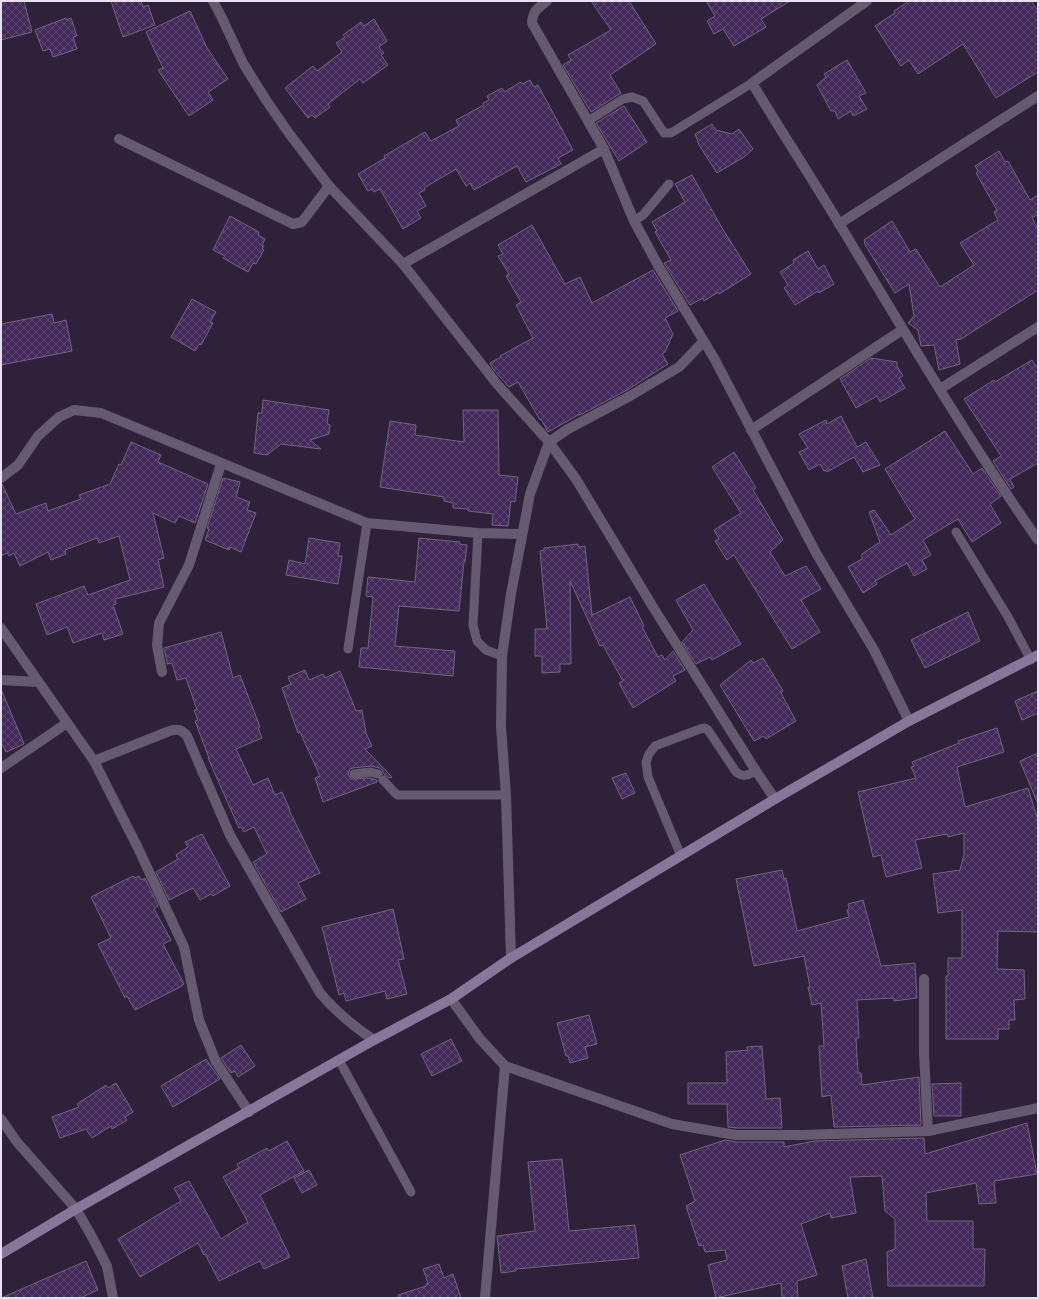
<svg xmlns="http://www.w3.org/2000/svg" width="1039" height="1299" font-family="Commissioner,sans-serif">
<defs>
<pattern id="building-cross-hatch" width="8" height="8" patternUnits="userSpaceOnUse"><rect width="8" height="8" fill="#442a5a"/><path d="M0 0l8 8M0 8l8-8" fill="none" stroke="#5f4972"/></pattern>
</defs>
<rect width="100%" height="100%" fill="#2e2139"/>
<!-- building -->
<g fill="url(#building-cross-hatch)" stroke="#736581">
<path d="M1 1H24L32 32 1 40Z"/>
<path d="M111 1H141L143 7 148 5 155 25 123 37Z"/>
<path d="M591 1H629L656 44 610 75 621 93 591 112 563 65 571 60 568 55 611 30Z"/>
<path d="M706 1H790L761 19 766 27 734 46 723 29 714 34 707 21 715 16Z"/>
<path d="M909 1H1031L1038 11V72L996 98 963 44 918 74 909 60 901 66 875 26 895 13 894 11Z"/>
<path d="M190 11 207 48 228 79 208 92 213 100 189 116 158 70 163 68 146 32Z"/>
<path d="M66 18V20L71 18 77 36 73 37 77 49 53 57 50 49 43 51 35 30Z"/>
<path d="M374 19 387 41 379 47 384 53 381 55 388 65 363 83 360 79 328 104 330 107 315 118 312 115 308 118 285 88 313 66 317 71 342 52 336 43 345 37 343 35 361 22 364 26Z"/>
<path d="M847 60 866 93 859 96 867 109 853 116 851 111 838 119 835 111H831L817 85 826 77 824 74Z"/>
<path d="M530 80 534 87 538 85 573 150 558 158 561 164 526 182 517 166 474 190 470 183 466 186 456 169 424 188 425 190 419 193 426 206 417 211 421 218 403 229 380 189 374 192 372 189 368 191 358 174 385 158 384 156 425 132 431 141 459 126 456 120 484 105 483 103 489 100 487 96 502 88 504 92 521 82 522 84Z"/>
<path d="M624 106 647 142 619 161 596 123Z"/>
<path d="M712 124 716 130 732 134 739 129 753 149 744 157 717 173 699 145 695 134Z"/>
<path d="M999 151 1005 162 1008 161 1030 200 1038 195V214L1032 218 1038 229V290L961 339 956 340 960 364 939 370 934 345 921 346 918 330 908 323 914 316 909 284 895 293 864 243 865 242 864 240 892 221 910 252 916 249 940 287 974 265 960 243 998 220 994 212 997 210 976 173 978 171 975 166Z"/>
<path d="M692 175 722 228 751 274 719 294 718 292 704 301 703 298 690 305 664 263 671 260 655 232 657 231 652 222 685 202 675 184Z"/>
<path d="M230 216 259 232 258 235 265 239 262 246H264L262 249 264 250 256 264 253 263 248 272 223 258 225 256 213 250Z"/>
<path d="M532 225 565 284 580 277 592 303 653 270 678 311 665 318 673 334 665 352 662 354 668 364 627 390 580 415V414L548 432 541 419 540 420 518 382 509 387 493 369 490 363 501 357 500 356 533 338 516 305 521 302 506 276 509 274 498 256 503 254 498 245Z"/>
<path d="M808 251 818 269 824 265 834 284 819 293 818 291 795 305 784 288 788 285 780 272 794 263 793 260Z"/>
<path d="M192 299 216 312 210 322 213 323 201 345 199 344 195 351 171 337Z"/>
<path d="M52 314 54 323 66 320 72 351 1 365V324Z"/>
<path d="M871 358 897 362V366L903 376 899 378 905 388 880 402 877 396 856 408 840 379Z"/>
<path d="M1032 360 1038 369V463L1010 479 1014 487 1011 489 993 461 1001 456 964 399 994 380 995 382Z"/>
<path d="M263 400 329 410 327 423 330 425 329 434 310 440 321 449 281 444 267 455 254 453 258 413H262Z"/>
<path d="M463 410H498L499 475 518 477 515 502 511 501 508 526 492 525 493 514 468 511V509L453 508V503L444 501V497L380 487 390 421 416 425 415 435 464 442Z"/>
<path d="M841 416 857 447 866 442 880 465 863 472 854 457 827 472 826 470 824 471 820 464 809 470 799 452 808 448 799 434 826 420 827 424Z"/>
<path d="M945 431 973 474 982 468 1001 496 990 504 1001 523 972 542 958 519 923 540 931 555 922 560 927 569 914 576 907 563 875 581 877 584 863 593 848 567 862 559V554L880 542 869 512 874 510 891 535 915 519 885 469Z"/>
<path d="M131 442 161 455 158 462 208 484 195 523 179 516 175 523 153 513 164 558 158 560 164 587 115 599 116 604 113 605 123 634 104 640 102 633 73 643 67 627 47 635 36 604 84 586 88 595 130 580 119 536 99 543 97 538 65 550 66 554 51 560 48 552 20 566 14 553 9 556 7 553 1 556V484H2L16 514 46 503 48 511 81 499 79 495 110 484 119 464 121 465Z"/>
<path d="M734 452 756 488 753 490 783 540 770 552 785 576 806 566 821 589 801 600 820 632 792 649 734 555 727 560 715 541 719 539 714 530 741 513 712 467Z"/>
<path d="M223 478 240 482 236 497 250 502 247 510 256 513 241 552 230 547 229 550 205 540 209 529 207 528Z"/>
<path d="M309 538 340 543 338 556H342L338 584 286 575 289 560 305 564Z"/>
<path d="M419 538 460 542 459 544 467 545 465 562H464L459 611 399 606 395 646 455 651 453 676 359 667 361 648H368L373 597 366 596 368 577 415 582Z"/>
<path d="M578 544V547L585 546 592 615 630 597 644 626 642 627 658 657 662 655 665 660 673 651 685 670 673 676 676 681 633 708 619 683 623 681 603 645 600 646 570 581 571 664H560V672L542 673V656H535V629H547L540 551 544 550V548Z"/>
<path d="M704 584 741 644 712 660 710 657 696 664 682 642 693 630 676 600Z"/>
<path d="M968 612 980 641 925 668 911 640Z"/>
<path d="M221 632 233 678 240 675 260 727 258 728 262 738 236 749 253 785 268 778 275 795 282 792 290 810H289L320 873 298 883 306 899 281 912 253 862 267 854 254 827 244 832 241 827 239 828 208 758H209L195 721 198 720 194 710H197L186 678 177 680 172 663 167 664V661L164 648Z"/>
<path d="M763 658 783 691 781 693 796 721 766 739 764 736 754 741 720 685 751 660 753 663Z"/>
<path d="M305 670 309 680 323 674 325 678 340 671 356 711 362 710 366 733 372 746 365 749 392 777 389 778 384 774 382 770 380 768 371 766 353 768 350 769 348 774 351 779 370 778 377 780V782L323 802 315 778 320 776 300 732 298 733 282 688 291 684 288 677Z"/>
<path d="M1 689 24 744 6 752 1 742Z"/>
<path d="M1038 691V713L1022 720 1015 701Z"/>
<path d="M997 728 1004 752 957 767 965 807 1028 788 1038 820V932L998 931 997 969 1024 970 1025 999 1014 1000 1015 1020H1009V1029H998V1039H946V976H948V958H962V910L938 913 933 874 960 870 964 855V833L948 837 947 834 915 840 922 868 886 877 881 855 873 857 858 792 916 778 911 767 914 766 912 762 959 743 958 741Z"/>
<path d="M1038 753V804L1020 761Z"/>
<path d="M626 773 635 793 622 799 612 778Z"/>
<path d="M202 834 230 886 213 896 211 894 200 900 193 888 169 900 156 872 178 859 176 855 188 847 185 842Z"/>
<path d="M782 870 784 879 786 878 797 931 849 917 847 910 849 909 848 904 863 900 881 966 915 963 917 998 894 1001V998L857 1000 859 1038H856L858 1073H861L862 1085 919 1077 921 1125 834 1127 831 1095 822 1097 819 1046H824L821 1003 812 1005 808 987H810L804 956 754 966 736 879Z"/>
<path d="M133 876 135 878 139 876 141 880 145 878 158 906 154 909 171 940 163 944 184 984 182 985V986L135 1010 127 996 125 998 98 944 111 938 91 897Z"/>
<path d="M393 909 404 959 398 960 407 994 387 999 385 991 346 1001 344 993 339 995 322 927Z"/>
<path d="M589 1015 597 1044 585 1047 588 1058 570 1063 568 1056H566L557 1023Z"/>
<path d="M451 1039 462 1061 432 1076 421 1054Z"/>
<path d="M241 1045 255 1066 238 1077 235 1071 231 1073 221 1058Z"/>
<path d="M762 1046 766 1099 780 1098 782 1128H737L728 1127 727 1104H688V1083H727L726 1052 748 1050 747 1047Z"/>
<path d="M206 1059 220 1079 173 1107 161 1086Z"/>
<path d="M116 1083 133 1112 125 1117 127 1120 112 1129 111 1126 92 1138 86 1129 60 1138 52 1117 79 1107 77 1104 106 1085 108 1088Z"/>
<path d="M961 1083V1116H934L932 1084Z"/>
<path d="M1027 1123 1037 1174 994 1181 996 1203 979 1204 976 1183 926 1193 927 1221H973V1249H985L984 1286H888L887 1252 895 1249V1219L885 1211 882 1176 850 1177 856 1213 831 1218 830 1213 801 1224 817 1275 797 1281 798 1298H782L781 1283 716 1298 708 1265 727 1260 725 1250 705 1252 703 1245 699 1246 686 1206 695 1201 680 1155 725 1140 736 1142H784V1147L814 1141 924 1138 925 1154Z"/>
<path d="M287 1141 304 1171 260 1195 290 1257 264 1269 260 1261 219 1281 205 1254 204 1255 198 1243 140 1277 118 1239 181 1201 174 1188 189 1181 221 1239 248 1222 223 1177 239 1168 237 1164 267 1148 269 1151Z"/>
<path d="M562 1159 569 1231 635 1225 639 1258 516 1269V1271L501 1273 497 1236 535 1231 528 1162Z"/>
<path d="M309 1170 317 1185 302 1193 294 1178Z"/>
<path d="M866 1259 873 1298H848L842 1266Z"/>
<path d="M86 1261 98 1290 80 1298H1Z"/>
<path d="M439 1264 444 1278 453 1274 461 1298H398V1295L426 1286V1284L428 1283 423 1269Z"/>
</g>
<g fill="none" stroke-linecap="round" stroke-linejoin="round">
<!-- service -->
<g stroke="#665a71" stroke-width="9">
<path d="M588 121 623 99 632 97 643 101 664 133H671L752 83"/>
<path d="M634 221 643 215 669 184"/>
<path d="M956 532 1008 617 1031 660"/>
<path d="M478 533 473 625 477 641 486 650 502 656"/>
<path d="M348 649 367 523"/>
<path d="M354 774 370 772 378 774"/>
<path d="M383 780 397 795H506"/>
<path d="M681 856 648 777 646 762 649 754 655 746 700 729 705 728 708 730 736 772C744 778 748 775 756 771"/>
<path d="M339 1060 411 1192"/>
</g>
<!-- minor -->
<g stroke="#665a71" stroke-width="10">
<path d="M213 1 221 16 243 63 266 100 288 132 329 186 403 264 497 384 549 442 576 479 653 607 756 771 775 799"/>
<path d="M547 1C538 8 533 10 532 23L604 149 634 221 659 267 714 358 816 553 874 650 909 721"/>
<path d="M867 1 752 83C781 131 811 177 840 225 904 331 967 438 1038 540"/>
<path d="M119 139 293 224 302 222 329 186"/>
<path d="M839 224 1038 96"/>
<path d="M403 264 604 149"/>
<path d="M940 389 1038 327"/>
<path d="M751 430 902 330"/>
<path d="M1 478 18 465 38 436 59 417 74 410 101 413 367 523 478 533 522 534"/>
<path d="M1 628 94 761 138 848 184 947 199 1020 216 1062 249 1112"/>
<path d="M162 672 157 645 159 623 189 565 221 464"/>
<path d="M1 680 38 682"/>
<path d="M94 761 167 732C176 729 181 728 187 736L230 835 320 993C336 1012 353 1026 374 1040"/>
<path d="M1 768 67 723"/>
<path d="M511 958 506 795 501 727 502 656 511 594 530 494 549 442 568 429 630 396 679 367 703 342"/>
<path d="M924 979V1053L928 1131"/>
<path d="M451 999 480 1039 505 1066 672 1124 736 1135H802L928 1131 1038 1108"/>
<path d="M1 1119 17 1142 76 1209 91 1235 107 1266 113 1298"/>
<path d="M485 1298 505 1066"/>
</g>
<!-- secondary -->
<path stroke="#89779b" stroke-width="10" d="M1 1254 76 1209 374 1040 451 999 511 958 775 799 909 721 1038 655"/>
</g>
<!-- border -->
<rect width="1039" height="1299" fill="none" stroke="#e9e1f1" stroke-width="4"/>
</svg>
